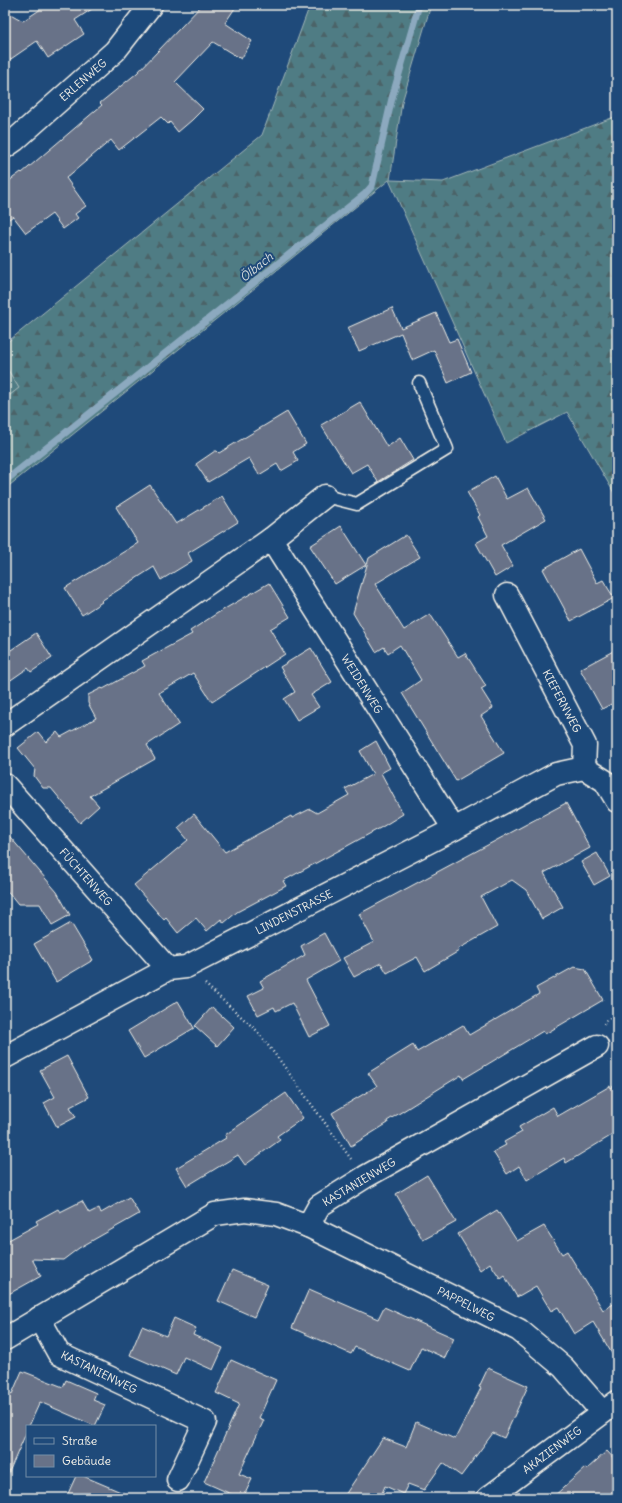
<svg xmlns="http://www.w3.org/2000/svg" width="622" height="1503" font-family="Delius,sans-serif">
<defs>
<pattern id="forest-firs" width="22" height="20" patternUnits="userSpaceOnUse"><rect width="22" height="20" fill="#4f7b84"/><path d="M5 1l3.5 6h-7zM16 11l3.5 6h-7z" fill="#4c6468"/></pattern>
</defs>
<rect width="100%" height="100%" fill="#1f4a7a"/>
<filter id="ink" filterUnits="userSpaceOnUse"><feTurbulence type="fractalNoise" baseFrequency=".025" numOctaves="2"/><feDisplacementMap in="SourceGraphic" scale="8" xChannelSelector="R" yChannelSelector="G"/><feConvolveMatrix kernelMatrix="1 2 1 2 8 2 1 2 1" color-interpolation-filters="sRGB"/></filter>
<g filter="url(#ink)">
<!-- green -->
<path fill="#4f7b84" stroke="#a2b6b6" d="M5 365 19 388 5 399Z"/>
<!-- forest -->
<path fill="url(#forest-firs)" stroke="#a2b6b6" d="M310 5H431L402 102 390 180 443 182 617 116V498L567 412 506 443 389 180 5 489V399L19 388 5 365V344L262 135Z"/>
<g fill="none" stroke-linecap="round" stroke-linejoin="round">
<!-- stream -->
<path stroke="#8ca9bf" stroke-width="7" d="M5 481 365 194 372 186 392 98 419 5"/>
</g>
<!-- building -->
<g fill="#687288" stroke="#f4f1e8">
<path d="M47 5H98L75 20 84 34 48 58 37 41 5 63V11L23 21Z"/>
<path d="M202 5H237L225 23 252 41 241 59 213 42 175 82 203 109 192 120 178 132 170 122 168 124 161 117 119 150 111 140 66 178 86 206 75 214 78 218 63 229 52 214 26 233 13 216 5 222V184L21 172 22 173 102 105 100 103 137 73Z"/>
<path d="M392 308 401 328 436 313 449 342 457 339 471 372 448 383 434 350 412 360 401 333 359 351 347 328Z"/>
<path d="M360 402 387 447 400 438 413 460 378 482 367 464 351 473 321 425Z"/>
<path d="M287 412 306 444 293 452 298 461 281 471 277 464 259 475 249 458 208 482 196 464 215 451H217L219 453Z"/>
<path d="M495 476 507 499 528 488 546 519 501 545 513 566 495 577 476 543 488 536 478 517 480 515 467 492Z"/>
<path d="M150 485 176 524 222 496 238 522 188 553 192 561 161 580 154 567 101 601 102 602 82 615 65 588 138 543 116 507Z"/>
<path d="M341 526 366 565 335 584 310 546Z"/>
<path d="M406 535 420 557 375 584 404 630 430 614 458 657 465 653 486 686 481 689 493 708 481 716 504 753 456 781 402 693 421 680 400 645 388 653 384 647 376 652 353 613 369 558Z"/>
<path d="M579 549 597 583 603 580 614 598 571 621 543 569Z"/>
<path d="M269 583 290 617 270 629 285 654 212 702 193 673 159 693 179 724 147 745 155 759 90 796 99 806 80 823 51 788H43L34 776 35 769 18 748 38 732 46 742 57 732 61 737 96 718 88 703V695L102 688 103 689 145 666 142 661 192 634 190 631 216 614Z"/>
<path d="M36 633 52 658 31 672 28 668 5 684V654Z"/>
<path d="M311 648 332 682 311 695 319 707 297 720 284 699 295 692 280 667Z"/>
<path d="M617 649V701L602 709 580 669Z"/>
<path d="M376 741 390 768 381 773 403 814 382 827 283 881 286 886 237 912 224 923 221 919 207 931 196 918 178 933 166 918 164 920 134 885 188 840 178 828 194 814 225 852 291 816 292 818 310 809 317 813 349 795 345 789 373 774 360 751Z"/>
<path d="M566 803 590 848 544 873 563 907 542 919 526 890 512 880 481 897 497 927 458 949 459 951 425 971 417 957 387 973 381 963 354 977 343 958 374 942 359 914Z"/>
<path d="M5 831 57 892 70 915 52 925 40 904H18L5 888Z"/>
<path d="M597 853 610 876 594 885 581 862Z"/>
<path d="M71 923 93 960 56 982 34 944Z"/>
<path d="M324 933 339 961 306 980 330 1026 309 1037 292 1003 276 1011 274 1007 258 1015 248 996 264 988 260 981 305 955 301 946Z"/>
<path d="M574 967 585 969 603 1000 545 1034 543 1031 463 1079 461 1075 387 1121 388 1123 351 1146 332 1113 377 1086 368 1073 413 1045 417 1052 463 1025 469 1035 539 994 536 988Z"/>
<path d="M178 1001 194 1028 144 1058 128 1031Z"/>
<path d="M212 1007 234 1027 217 1046 195 1026Z"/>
<path d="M67 1056 89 1097 70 1107 76 1117 57 1127 44 1103 55 1097 40 1070Z"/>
<path d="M617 1084V1132L566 1163 564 1158 527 1180 519 1166 507 1174 493 1152 506 1145 504 1142 522 1132 519 1127 553 1107 558 1116 610 1086 611 1088Z"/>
<path d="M286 1093 303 1118 277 1136 280 1140 245 1165 238 1155 187 1186 176 1168 226 1138 225 1135Z"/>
<path d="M427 1175 456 1222 423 1240 396 1194Z"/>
<path d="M129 1197 139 1214 79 1248 63 1260 32 1259 41 1276 5 1296V1242L38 1224 36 1221 58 1209 60 1212 82 1201 89 1213 99 1208 101 1213Z"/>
<path d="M497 1210 517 1241 544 1226 562 1254 567 1251 603 1310 617 1302V1362L593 1322 574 1334 558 1307 551 1311 536 1286 517 1297 504 1275 500 1278 490 1263 480 1270 458 1234Z"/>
<path d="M232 1270 268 1285 254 1317 218 1301Z"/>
<path d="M309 1289 378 1319 384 1307 454 1338 445 1358 421 1347 410 1371 355 1347 351 1354 292 1328Z"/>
<path d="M174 1318 196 1328 193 1335 223 1348 213 1370 184 1357 176 1375 130 1355 142 1326 166 1336Z"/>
<path d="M231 1360 276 1380 259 1418 264 1420 239 1474 252 1479 243 1498H240L204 1482 239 1404 216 1393Z"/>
<path d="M488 1368 528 1386 504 1438 493 1433 461 1476 443 1463 424 1490 408 1484 403 1494 385 1486 380 1498H343L383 1438 406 1447 416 1422 455 1439 481 1388 479 1387Z"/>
<path d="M22 1371 63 1387 66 1380 96 1393 93 1400 105 1405 95 1426 40 1402 29 1426H27V1431L5 1481V1391L12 1394Z"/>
<path d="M607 1451 617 1462V1498H552L585 1468 587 1469Z"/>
<path d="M76 1476H83L135 1498H66Z"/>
</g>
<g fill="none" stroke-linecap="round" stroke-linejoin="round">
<!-- lane casing -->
<g stroke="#f4f1e8" stroke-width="15">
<path id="lane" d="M325 496 357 504 447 449 419 383"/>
</g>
<!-- street casing -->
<g stroke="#f4f1e8" stroke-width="25">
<g id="street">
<path d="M5 147 15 140 115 51 151 5"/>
<path d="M271 539 454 829"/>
<path d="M507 595 585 745 584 768"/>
<path d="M5 725 271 539 325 496"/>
<path d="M584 768 605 781 617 801"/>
<path d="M5 785 168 969"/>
<path d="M5 1057 168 969 186 967 454 829 556 774 584 768"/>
<path d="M308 1226 319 1206 365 1177 597 1046"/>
<path d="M39 1318 59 1354 205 1422 178 1480"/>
<path d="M5 1339 215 1214 245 1210 276 1214 308 1226 519 1330 563 1367 602 1412"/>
<path d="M488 1498 617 1402"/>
</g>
</g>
<!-- path -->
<g stroke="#f4f1e8" stroke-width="2.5" stroke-dasharray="1 3" stroke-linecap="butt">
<path d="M205 984 256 1030 281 1062 351 1159"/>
<path d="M604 1024 605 1021 617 1014"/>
</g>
<!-- lane -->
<use href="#lane" stroke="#1f4a7a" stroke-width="12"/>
<!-- street -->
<use href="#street" stroke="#1f4a7a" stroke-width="22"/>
</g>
</g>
<g text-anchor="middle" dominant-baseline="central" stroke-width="4" stroke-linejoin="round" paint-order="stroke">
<!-- street labels -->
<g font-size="11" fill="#f4f1e8" stroke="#1f4a7a">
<text transform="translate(83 80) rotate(-41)">ERLENWEG</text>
<text transform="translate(362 684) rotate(58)">WEIDENWEG</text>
<text transform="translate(562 701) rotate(62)">KIEFERNWEG</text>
<text transform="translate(86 877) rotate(48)">FÜCHTENWEG</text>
<text transform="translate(294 912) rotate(-27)">LINDENSTRASSE</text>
<text transform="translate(359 1182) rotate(-31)">KASTANIENWEG</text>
<text transform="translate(466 1304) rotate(27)">PAPPELWEG</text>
<text transform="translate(99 1372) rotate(26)">KASTANIENWEG</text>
<text transform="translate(552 1450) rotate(-37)">AKAZIENWEG</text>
</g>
<!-- water labels -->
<g font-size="12" font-style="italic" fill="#dadfde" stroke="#1f4a7a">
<text transform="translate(256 267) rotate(-39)">Ölbach</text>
</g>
</g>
<!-- margin -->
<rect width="622" height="1503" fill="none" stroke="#1f4a7a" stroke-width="20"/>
<rect x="10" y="10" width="602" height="1483" fill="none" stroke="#f4f1e8" stroke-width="1.5" filter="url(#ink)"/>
<!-- legend -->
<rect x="26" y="1425" width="130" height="52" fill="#1f4a7a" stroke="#748da6"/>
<rect x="34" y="1438" width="20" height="6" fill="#1f4a7a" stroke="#748da6"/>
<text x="62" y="1445" font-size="12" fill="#f4f1e8">Straße</text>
<rect x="34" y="1455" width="20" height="12" fill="#687288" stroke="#748da6"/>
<text x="62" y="1465" font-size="12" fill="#f4f1e8">Gebäude</text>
</svg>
